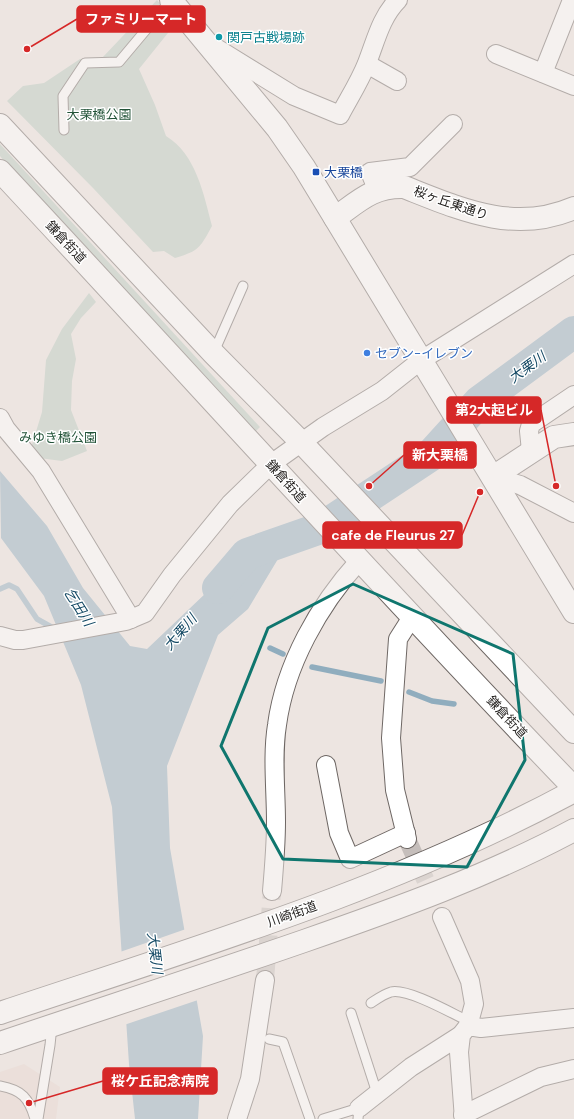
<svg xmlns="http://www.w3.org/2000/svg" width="574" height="1119" font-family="'DM Sans','Noto Sans JP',sans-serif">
<rect width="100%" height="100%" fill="#ede5e1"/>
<!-- built -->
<path fill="#e8d8d0" d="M24 1064 60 1087 56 1119H0V1072Z"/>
<!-- green -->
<g fill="#b9cabf">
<path d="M157 0 176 23 139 69 155 105 166 136C196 154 204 195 212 226 200 248 199 251 175 258L164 251 153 252 93 188 7 101 23 86 44 83 80 59 102 58Z"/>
<path d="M0 144 260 427 254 433 11 170 0 156Z"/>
<path d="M89 293 96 302 81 318 71 334 76 359 72 381 71 410 87 451 62 461 39 458 31 448 42 412 46 360 62 329Z"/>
</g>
<!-- water -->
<path fill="#90adbe" d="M0 471 47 526 83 588 130 646 147 649 247 554 290 539 248 609 218 635 167 766 170 848 203 1036 198 1119H135L129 1064 112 807 81 685 44 596 1 538Z"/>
<!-- pier -->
<path fill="#ede5e1" d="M186 929 198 1000 124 1025 120 952Z"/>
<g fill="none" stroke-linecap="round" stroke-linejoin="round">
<!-- stream -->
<g stroke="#90adbe" stroke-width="5.5">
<path d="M0 589 9 585 17 589 37 619 55 629"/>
<path d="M270 648 283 654"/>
<path d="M312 667 381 681"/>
<path d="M409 692 432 701 454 704"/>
</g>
<!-- river -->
<path stroke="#90adbe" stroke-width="32" d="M218 588 247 554 321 528 430 456 479 402 574 332"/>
<!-- minor-tunnel -->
<g stroke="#c5bebb" stroke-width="18" stroke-dasharray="18 9" stroke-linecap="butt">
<path d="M407 839 442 917"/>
<path d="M265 980 272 891"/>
</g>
<!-- service casing -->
<g stroke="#6e6764" stroke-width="11">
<g id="service">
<path d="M64 130 63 96 85 63 119 62 171 0"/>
<path d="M214 352 243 286"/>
<path d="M371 1003C377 999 384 994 391 992 408 988 453 1014 470 1022"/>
<path d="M351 1013 377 1093"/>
<path d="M269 1039 283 1042 310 1119"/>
<path d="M0 1086C22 1090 29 1098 35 1119"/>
<path d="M38 1119 50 1045 52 1026"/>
<path d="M323 1119 359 1108 358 1119"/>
</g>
</g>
<!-- minor casing -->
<g stroke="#6e6764" stroke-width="20">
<g id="minor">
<path d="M213 46 294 96 340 115C349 98 360 81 367 63 376 40 381 17 398 0"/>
<path d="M496 54 574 86"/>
<path d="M367 64 397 81"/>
<path d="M543 73 572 0"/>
<path d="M377 189 370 172 410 167 453 124"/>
<path d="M0 418 6 429 41 471 131 619"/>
<path d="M531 451 529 431 531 424 574 395"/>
<path d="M493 477 520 485 574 513"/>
<path d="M0 636 15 640H23L126 621 145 613 172 575 230 504 271 464 323 427 382 391 420 361 574 264"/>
<path d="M326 765 339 833 350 859 406 833"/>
<path d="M407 839 395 790 391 738 398 639 412 617"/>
<path d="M272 891C274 868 276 845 276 822 276 790 272 756 277 725 285 665 319 605 359 561"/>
<path d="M442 917 470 981 474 1004 468 1026"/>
<path d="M359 1108 411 1067 461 1035"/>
<path d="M463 1115 541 1077 574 1069"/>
<path d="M237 1119 250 1079 265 980"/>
<path d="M464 1119 459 1052 461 1035 468 1026 481 1028 574 1018"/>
</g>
</g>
<!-- tertiary casing -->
<g stroke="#6e6764" stroke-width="24">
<path id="tertiary" d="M335 218C359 201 373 186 404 187 460 209 514 234 574 208"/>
</g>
<!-- primary casing -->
<g stroke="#6e6764" stroke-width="24">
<g id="primary">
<path d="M171 0 277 128 304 167 574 612"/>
<path d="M0 125 213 353 301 442 574 732"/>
<path d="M0 171C191 376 379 585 574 788"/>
<path d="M493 477 554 437 574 434"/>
<path d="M0 1013C195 948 393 889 574 791"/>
<path d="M0 1043C101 1009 203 976 304 941 396 909 488 876 574 830"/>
</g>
</g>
<!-- service -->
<use href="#service" stroke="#fff" stroke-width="9"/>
<!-- minor -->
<use href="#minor" stroke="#fff" stroke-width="18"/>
<!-- tertiary -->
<use href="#tertiary" stroke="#fff" stroke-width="22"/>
<!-- primary -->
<use href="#primary" stroke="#fff" stroke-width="22"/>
</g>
<!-- marked area -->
<path d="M0 0H574V1119H0ZM353 584 513 654 525 760 467 867 283 859 221 746 268 628Z" fill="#ede5e1" fill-opacity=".55" fill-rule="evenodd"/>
<path fill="none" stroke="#0f766e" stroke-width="3" stroke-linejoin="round" d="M353 584 513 654 525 760 467 867 283 859 221 746 268 628Z"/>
<!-- markers -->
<circle fill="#0f9aa8" stroke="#fff" stroke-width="1.5" cx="219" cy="37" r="4"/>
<rect fill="#1a4fb4" stroke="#fff" stroke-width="1.5" x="312" y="168" width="8" height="8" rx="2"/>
<circle fill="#3f7fe0" stroke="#fff" stroke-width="1.5" cx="367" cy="353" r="4"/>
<g text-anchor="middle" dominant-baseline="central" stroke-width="3" stroke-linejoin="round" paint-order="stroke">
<!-- culture labels -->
<g font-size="13" fill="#0d838f" stroke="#fff" text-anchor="start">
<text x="227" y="37">関戸古戦場跡</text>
</g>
<!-- park labels -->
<g font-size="13" fill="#225338" stroke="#fff">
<text x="99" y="114">大栗橋公園</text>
<text x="58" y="437">みゆき橋公園</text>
</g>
<!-- transit labels -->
<g font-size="13" fill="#164399" stroke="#fff" text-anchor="start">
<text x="324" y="172">大栗橋</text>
</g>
<!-- street labels -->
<g font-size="13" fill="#272422" stroke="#fff">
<text transform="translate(451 203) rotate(19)">桜ヶ丘東通り</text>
<text transform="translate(66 242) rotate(47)">鎌倉街道</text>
<text transform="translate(286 481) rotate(48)">鎌倉街道</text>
<text transform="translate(507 717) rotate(47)">鎌倉街道</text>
<text transform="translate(292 914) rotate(-20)">川崎街道</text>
</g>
<!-- shop labels -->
<g font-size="13" fill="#366cbe" stroke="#fff" text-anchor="start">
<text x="375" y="353">セブン-イレブン</text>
</g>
<!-- water labels -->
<g font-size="14" font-style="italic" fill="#154a65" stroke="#fff">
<text transform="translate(527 367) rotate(-36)">大栗川</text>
<text transform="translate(79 607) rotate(58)">乞田川</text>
<text transform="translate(180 632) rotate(-49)">大栗川</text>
<text transform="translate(155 953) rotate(83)">大栗川</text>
</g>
</g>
<!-- callouts -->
<path fill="none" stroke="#d62828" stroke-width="1.5" d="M27 49L77 19M556 486L541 410M369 486L404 455M480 492L462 535M29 1103L103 1081"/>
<g fill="#d62828" stroke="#fff" stroke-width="1.5">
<circle cx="27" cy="49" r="4"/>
<circle cx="556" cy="486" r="4"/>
<circle cx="369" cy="486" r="4"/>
<circle cx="480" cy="492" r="4"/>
<circle cx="29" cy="1103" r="4"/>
</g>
<g fill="#d62828" stroke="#d62828" stroke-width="1.5">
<rect x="77" y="6" width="128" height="26" rx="4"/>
<rect x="447" y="397" width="94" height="26" rx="4"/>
<rect x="404" y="442" width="72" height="26" rx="4"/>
<rect x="323" y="522" width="139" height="26" rx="4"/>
<rect x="103" y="1068" width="114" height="26" rx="4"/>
</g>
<g font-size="14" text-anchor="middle" font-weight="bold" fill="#fff">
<text x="141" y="24">ファミリーマート</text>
<text x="494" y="415">第2大起ビル</text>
<text x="440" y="460">新大栗橋</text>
<text x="393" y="540">cafe de Fleurus 27</text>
<text x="160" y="1086">桜ケ丘記念病院</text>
</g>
</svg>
